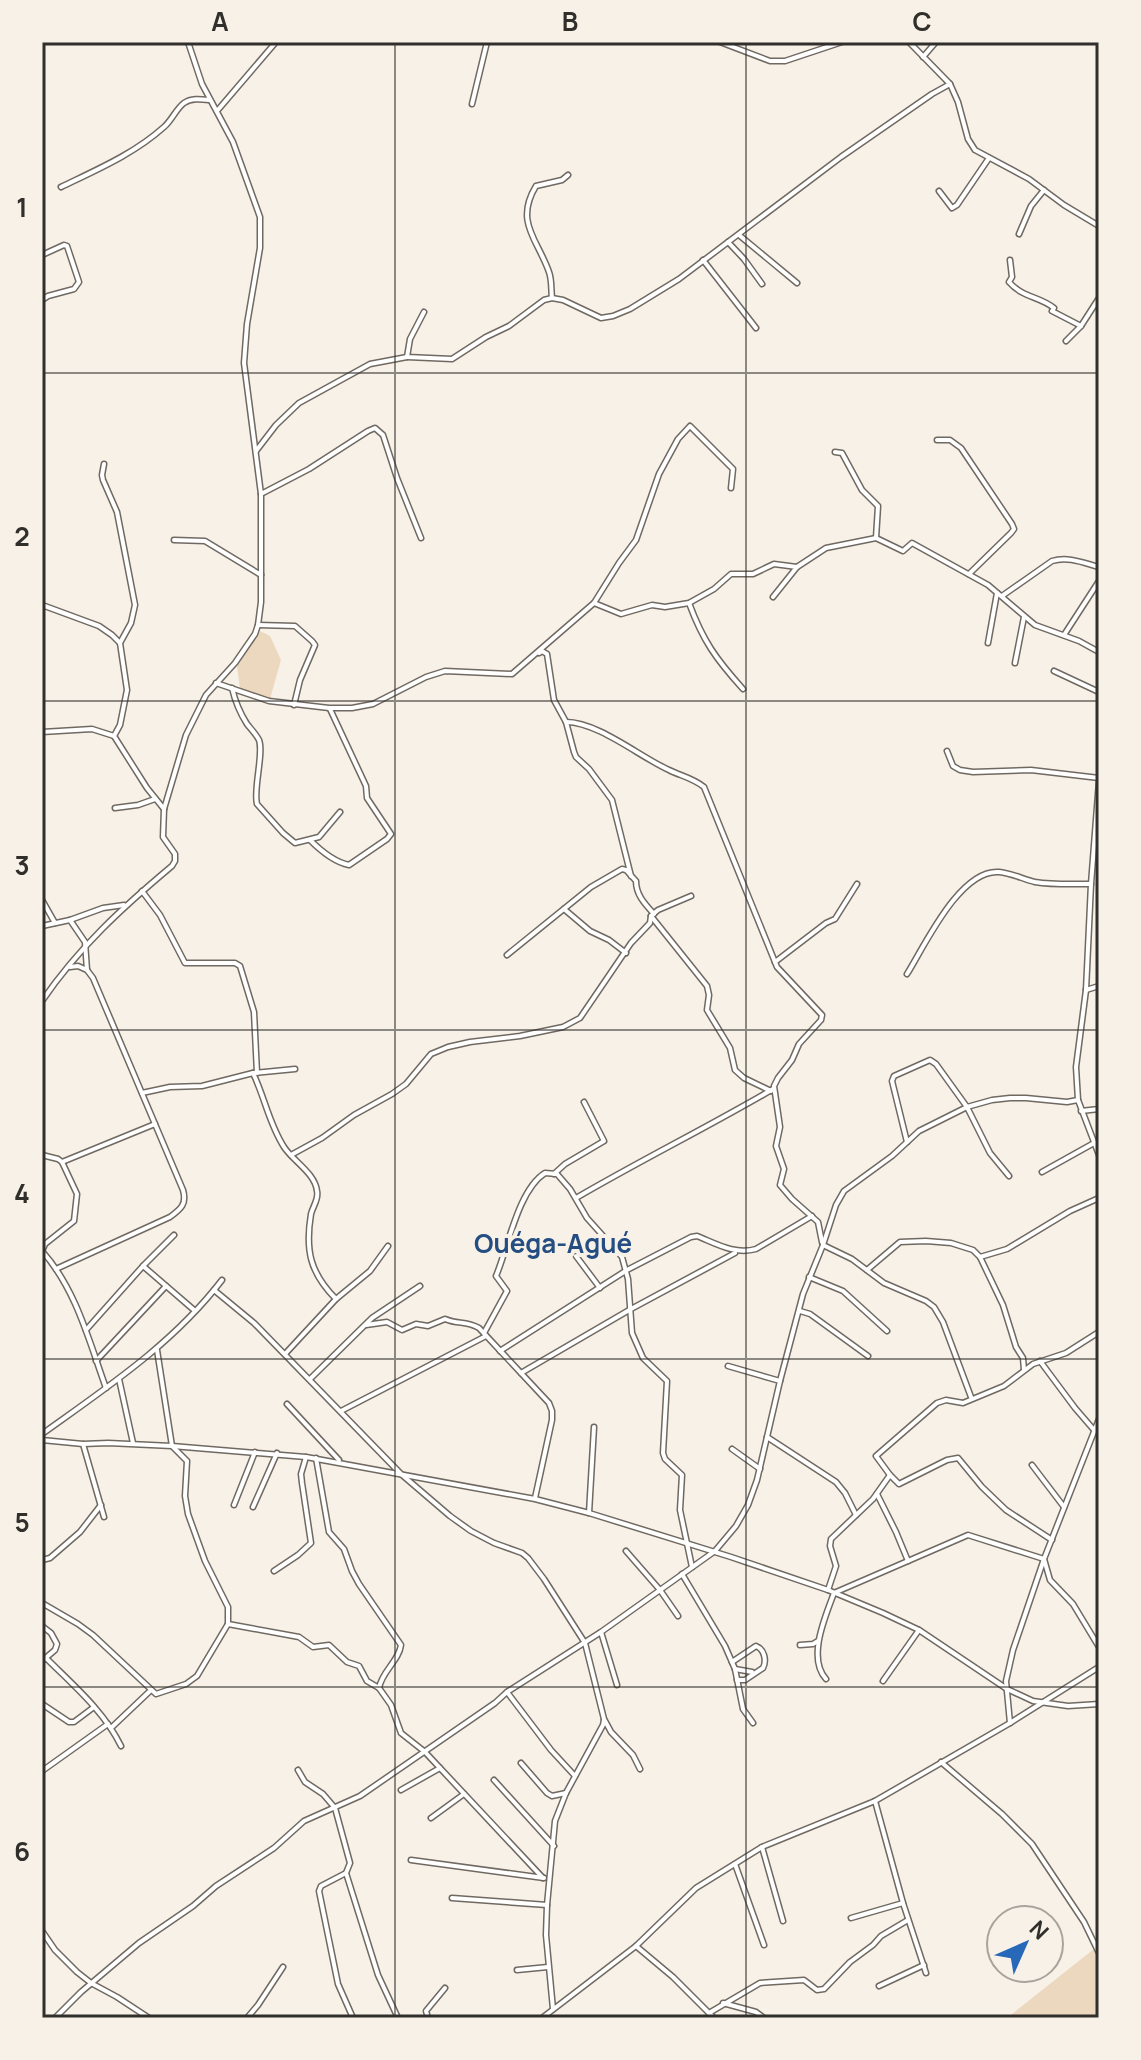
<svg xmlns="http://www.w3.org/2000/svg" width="1141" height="2060" font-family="Manrope,sans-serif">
<rect width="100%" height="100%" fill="#f8f1e8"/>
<!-- green -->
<g fill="#ecd8be">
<path d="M260 631 270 636 281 660 270 699 240 689 237 666Z"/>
<path d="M1099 1945V2018H1007Z"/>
</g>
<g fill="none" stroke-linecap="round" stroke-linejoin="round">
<!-- minor casing -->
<g stroke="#6f6961" stroke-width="7">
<g id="minor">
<path d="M720 42 770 61H785L842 42"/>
<path d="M909 42 950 84 958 102 968 139 975 150 1029 179 1064 205 1099 226"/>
<path d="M923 57 936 42"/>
<path d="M472 104 487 42"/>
<path d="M217 111 276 42"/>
<path d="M61 187C96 170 134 154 164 127 172 120 176 109 184 103 191 98 200 99 209 100"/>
<path d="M939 191 952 208 957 205 989 158"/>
<path d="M1019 234 1031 206 1044 190"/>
<path d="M739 235 797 283"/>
<path d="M728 242 744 259 762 284"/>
<path d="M42 255 64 245 67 246 79 282 74 289 48 296 42 300"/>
<path d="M703 260 756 328"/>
<path d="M1010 260 1012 277 1009 282C1023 298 1039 296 1054 308L1052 311 1081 326"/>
<path d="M552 298C551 290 552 280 549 272 538 240 514 222 536 186L562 180 568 175"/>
<path d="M424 312 410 339 407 357 452 359 486 337 509 326 544 300 552 298 563 300 601 318 613 316 630 309 679 279 841 157 932 94 950 84"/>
<path d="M1066 341 1081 326 1099 298"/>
<path d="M937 440H950L961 448 1012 524 1014 529 1011 533 969 574"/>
<path d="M256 451 276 425 299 403 370 364 407 357"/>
<path d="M835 452 842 453 862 490 878 506 876 538"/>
<path d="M104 464 102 475 103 480 117 512 135 605 131 623 120 643"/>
<path d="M261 494 309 469 368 431 375 428 383 435 397 478 421 538"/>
<path d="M174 540 205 541 261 575"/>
<path d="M797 567 826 548 876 538 903 551 912 543 988 585 1035 625 1079 641 1099 652"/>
<path d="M1002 596 1052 561C1068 556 1084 563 1099 567"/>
<path d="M594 603 619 563 636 540 659 474 678 439 690 426 733 469 731 488"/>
<path d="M689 603C703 641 716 659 743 689"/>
<path d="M42 605 99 626 112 635 120 643 127 690 120 725 114 736 147 788 164 809"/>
<path d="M258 625 295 626 312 641 315 645 300 680 294 705"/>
<path d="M1064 635 1099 581"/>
<path d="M988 643 997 593"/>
<path d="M539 653 542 651 547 654 554 700 566 722 574 752 576 757 589 769 612 800 631 876"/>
<path d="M1015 663 1024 617"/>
<path d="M1054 671 1099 692"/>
<path d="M216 683 269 701 329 708H352L373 704 426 677 445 671 512 674 594 603 621 614 652 605 665 607 689 603 714 589 731 574H753L774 564 797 567 773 597"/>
<path d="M232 688C235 701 240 713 247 724 251 729 256 734 259 740 264 753 253 790 257 804L283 833 295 843 319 837 340 812"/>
<path d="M566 722C598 722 640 757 669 770 681 776 693 778 704 787L777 967 822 1015 821 1020 799 1044 792 1060 778 1078 774 1086 780 1127 776 1146 784 1169 780 1185 792 1199 818 1222 822 1242"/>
<path d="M42 732 92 729 114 736"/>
<path d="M947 751 953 766 960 770 973 772 1031 770 1099 778"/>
<path d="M1099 781 1091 884 1086 990 1076 1067 1078 1100 1099 1155"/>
<path d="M115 808 138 805 155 799"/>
<path d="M310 840C321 851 334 862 349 865L387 839 391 834 367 798 366 786 330 709"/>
<path d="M142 891 160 915 185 963H235L240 966 254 1012 257 1073"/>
<path d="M42 900 55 923"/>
<path d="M564 909 590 931 609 940 626 953"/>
<path d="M651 916 707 986 709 995 707 1010 730 1048 735 1070 744 1078 771 1091"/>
<path d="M42 926 70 920 103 908 124 905"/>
<path d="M507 955 591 887 622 869 626 870 636 881C636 895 645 904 654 914"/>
<path d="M775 962 826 923 835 919 857 884"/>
<path d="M70 967 78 966 87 970"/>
<path d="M907 974C925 945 960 869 999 872 1011 873 1023 879 1035 882 1053 885 1072 884 1091 884"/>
<path d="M1086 990 1099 986"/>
<path d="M42 1001C79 947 123 907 172 866L175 861V854L163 837 164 809 186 735 206 695 235 663 255 634 258 625 261 602V494L244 363 247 324 260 248V217L233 142 202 84 188 42"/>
<path d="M253 1073C265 1098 269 1124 284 1147 293 1161 315 1173 317 1191 319 1199 313 1206 311 1214 305 1250 310 1273 336 1299"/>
<path d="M142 1093 170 1087 202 1086 253 1073 295 1069"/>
<path d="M1081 1111 1099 1109"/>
<path d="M907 1142 892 1081 894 1076 930 1060 936 1064 967 1107 990 1153 1009 1176"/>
<path d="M42 1155 58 1159 62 1162 77 1194 74 1221 45 1244 42 1251"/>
<path d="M291 1155 322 1138 354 1115 392 1094 406 1084 431 1054 448 1047 470 1042 520 1036 563 1027 580 1018 631 943 650 923 651 916 658 910 691 896"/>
<path d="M62 1162 155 1124"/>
<path d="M1042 1172 1094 1143"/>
<path d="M554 1174 565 1164 604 1141 584 1102"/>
<path d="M576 1198C641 1160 708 1127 773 1089"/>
<path d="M823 1245 852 1259 884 1283 926 1301 934 1307 943 1322 971 1397"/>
<path d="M42 1251C76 1289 89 1341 106 1388"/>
<path d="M576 1256 600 1288"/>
<path d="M980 1257 1007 1249 1070 1211 1099 1198"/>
<path d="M143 1266 194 1310"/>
<path d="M56 1269 170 1217C181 1209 187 1204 183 1190L93 978 87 970 85 942 70 920"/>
<path d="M867 1270 900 1242 926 1241 951 1243 973 1250 980 1257 1003 1305 1016 1347 1023 1358 1024 1370"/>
<path d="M809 1277 843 1291 887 1331"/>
<path d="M214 1290 254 1323 401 1474 450 1516 471 1531 494 1543 522 1553 528 1558 544 1579 585 1643 604 1719 611 1732 633 1755 640 1769"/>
<path d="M800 1311 810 1314 868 1356"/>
<path d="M366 1325 387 1322 402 1330 416 1324 428 1326 445 1319C459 1325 465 1320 479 1328L549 1403 552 1411V1420L535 1498"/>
<path d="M86 1330 143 1266 174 1235"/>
<path d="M484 1333 507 1291 496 1276C508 1248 518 1190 545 1173L557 1174 570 1189 587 1218 622 1257 628 1279 632 1333 643 1358 667 1381 663 1453 665 1459 682 1475 680 1510 692 1567"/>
<path d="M500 1351 627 1270 691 1237 697 1236C717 1244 735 1255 756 1249L812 1216"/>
<path d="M285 1354 336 1299 370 1271 388 1246"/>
<path d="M96 1361 166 1286"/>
<path d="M1040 1361 1075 1408 1094 1430"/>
<path d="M728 1366 780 1381"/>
<path d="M521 1373 631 1309 735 1253"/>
<path d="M119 1379 133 1443"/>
<path d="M310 1379 372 1318 420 1286"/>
<path d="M287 1404 339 1460"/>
<path d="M341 1411 486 1336"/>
<path d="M42 1434C106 1388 173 1344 222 1280"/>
<path d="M767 1437 836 1482 845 1493 856 1515"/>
<path d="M42 1440 83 1444 108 1443 172 1446 306 1457 535 1499 589 1513 731 1557 828 1590 883 1613 919 1630 1007 1689 1033 1701 1068 1706 1099 1704"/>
<path d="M83 1444 104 1517"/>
<path d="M732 1449 760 1469"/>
<path d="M316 1458 329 1532 344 1549 352 1571 359 1584 401 1645C399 1661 382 1671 379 1688"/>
<path d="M1032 1465 1064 1507"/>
<path d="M877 1494 896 1532 908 1561"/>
<path d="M234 1505 255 1452"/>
<path d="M253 1507 277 1453"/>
<path d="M589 1513 594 1427"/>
<path d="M1052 1540 1006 1510 982 1487 958 1458 947 1460 899 1484 890 1475 876 1456 937 1403 946 1400 963 1403 1004 1386 1033 1364 1066 1353 1099 1332"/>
<path d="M626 1551 660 1590 678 1616"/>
<path d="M42 1560 50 1558 80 1532 101 1505"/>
<path d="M274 1571 298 1555 311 1543 302 1483 301 1474 306 1457"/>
<path d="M682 1574 725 1646 735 1669 743 1709 753 1723"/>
<path d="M828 1590 836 1566 830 1546 831 1539 873 1499 890 1475"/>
<path d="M42 1603 78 1624 93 1635 156 1694 186 1684 197 1676 228 1624V1607L205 1561 188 1514 185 1496 187 1461 172 1446 157 1350"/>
<path d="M228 1624 299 1637 313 1647 329 1645 347 1662 359 1666 367 1681 379 1688 391 1705 401 1733 425 1752 543 1878"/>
<path d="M42 1626 51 1633 57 1644 55 1650 42 1661"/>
<path d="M601 1632 617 1685"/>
<path d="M800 1645 813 1644 818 1641"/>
<path d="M46 1658C73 1685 104 1711 121 1746"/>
<path d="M732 1662 756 1646C764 1649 767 1660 763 1668L745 1680H737"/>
<path d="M735 1669 752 1672"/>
<path d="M826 1679C807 1658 825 1617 834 1593L968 1535 1044 1559 1050 1580 1073 1604 1099 1647"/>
<path d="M883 1681 919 1630"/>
<path d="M507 1692 551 1750 575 1776"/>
<path d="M42 1704 69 1722H74L94 1707"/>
<path d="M1010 1723 1006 1681 1013 1650 1044 1559 1099 1419"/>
<path d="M111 1728 150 1691"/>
<path d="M941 1762 1002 1814 1032 1844 1084 1922 1099 1953"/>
<path d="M521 1763 547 1793 552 1796 566 1793"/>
<path d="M298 1770 305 1782 323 1794 335 1808 350 1863 346 1873 378 1975 398 2018"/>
<path d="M42 1771 108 1724"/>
<path d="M494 1780 554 1846"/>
<path d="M401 1790 440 1768"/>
<path d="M875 1801 903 1903 926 1973"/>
<path d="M431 1818 464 1794"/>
<path d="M762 1847 783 1921"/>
<path d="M411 1860 544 1878"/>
<path d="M735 1864 764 1945"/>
<path d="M346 1873 321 1886 319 1891 338 1984 353 2018"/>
<path d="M452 1898 547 1905"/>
<path d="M851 1918 903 1903"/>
<path d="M42 1931 55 1950 77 1972 91 1983 117 1997 149 2018"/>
<path d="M636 1946 673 1977 714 2018"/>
<path d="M517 1970 548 1967"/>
<path d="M879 1986 924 1965"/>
<path d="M723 2003 756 2012 764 2018"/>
<path d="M553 2009 546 1935 547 1905 555 1821 566 1793 603 1725 604 1720"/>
<path d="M709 2013 760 1983 804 1980 817 1990 824 1989 850 1962 873 1945 881 1936 908 1920"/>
<path d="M55 2018 81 1992 139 1943 193 1906 216 1886 274 1848 304 1821 360 1796 495 1703 507 1692 601 1632 715 1551 736 1526 748 1505 757 1480 780 1381 803 1294 823 1245 836 1205 844 1191 892 1156 919 1131 967 1107 992 1100 1010 1098H1026L1067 1102 1078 1100"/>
<path d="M247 2018 258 2005 283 1967"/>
<path d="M428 2018 426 2011 445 1988"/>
<path d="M542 2018 636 1946 696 1888 762 1847 875 1801 1010 1723 1099 1667"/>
</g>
</g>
<!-- minor -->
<use href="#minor" stroke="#fff" stroke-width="4"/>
</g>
<!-- grid -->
<path fill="none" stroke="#312f2b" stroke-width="2" stroke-opacity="0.55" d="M395 42V2018M746 42V2018M42 373H1099M42 701H1099M42 1030H1099M42 1359H1099M42 1687H1099"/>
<g text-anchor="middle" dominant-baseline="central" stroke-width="8" stroke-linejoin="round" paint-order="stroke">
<!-- quarter labels -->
<g font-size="26" font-weight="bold" fill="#244d82" stroke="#f8f1e8">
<text x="553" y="1243">Ouéga-Agué</text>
</g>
</g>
<!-- border -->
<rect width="1141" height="2060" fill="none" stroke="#f8f1e8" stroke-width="88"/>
<!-- north arrow -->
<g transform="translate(1025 1944) rotate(45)"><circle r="38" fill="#f8f1e8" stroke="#a8a39c" stroke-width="2"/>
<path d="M0-6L14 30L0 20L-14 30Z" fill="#2768b9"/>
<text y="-12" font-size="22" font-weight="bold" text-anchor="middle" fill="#312f2b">N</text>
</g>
<rect x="44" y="44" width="1053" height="1972" fill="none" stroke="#312f2b" stroke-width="3"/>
<g font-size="26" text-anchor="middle" font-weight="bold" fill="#312f2b">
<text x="220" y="31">A</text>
<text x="570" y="31">B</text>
<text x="922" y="31">C</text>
<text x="22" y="217">1</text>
<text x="22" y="546">2</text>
<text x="22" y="875">3</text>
<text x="22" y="1203">4</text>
<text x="22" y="1532">5</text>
<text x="22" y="1861">6</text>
</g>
</svg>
